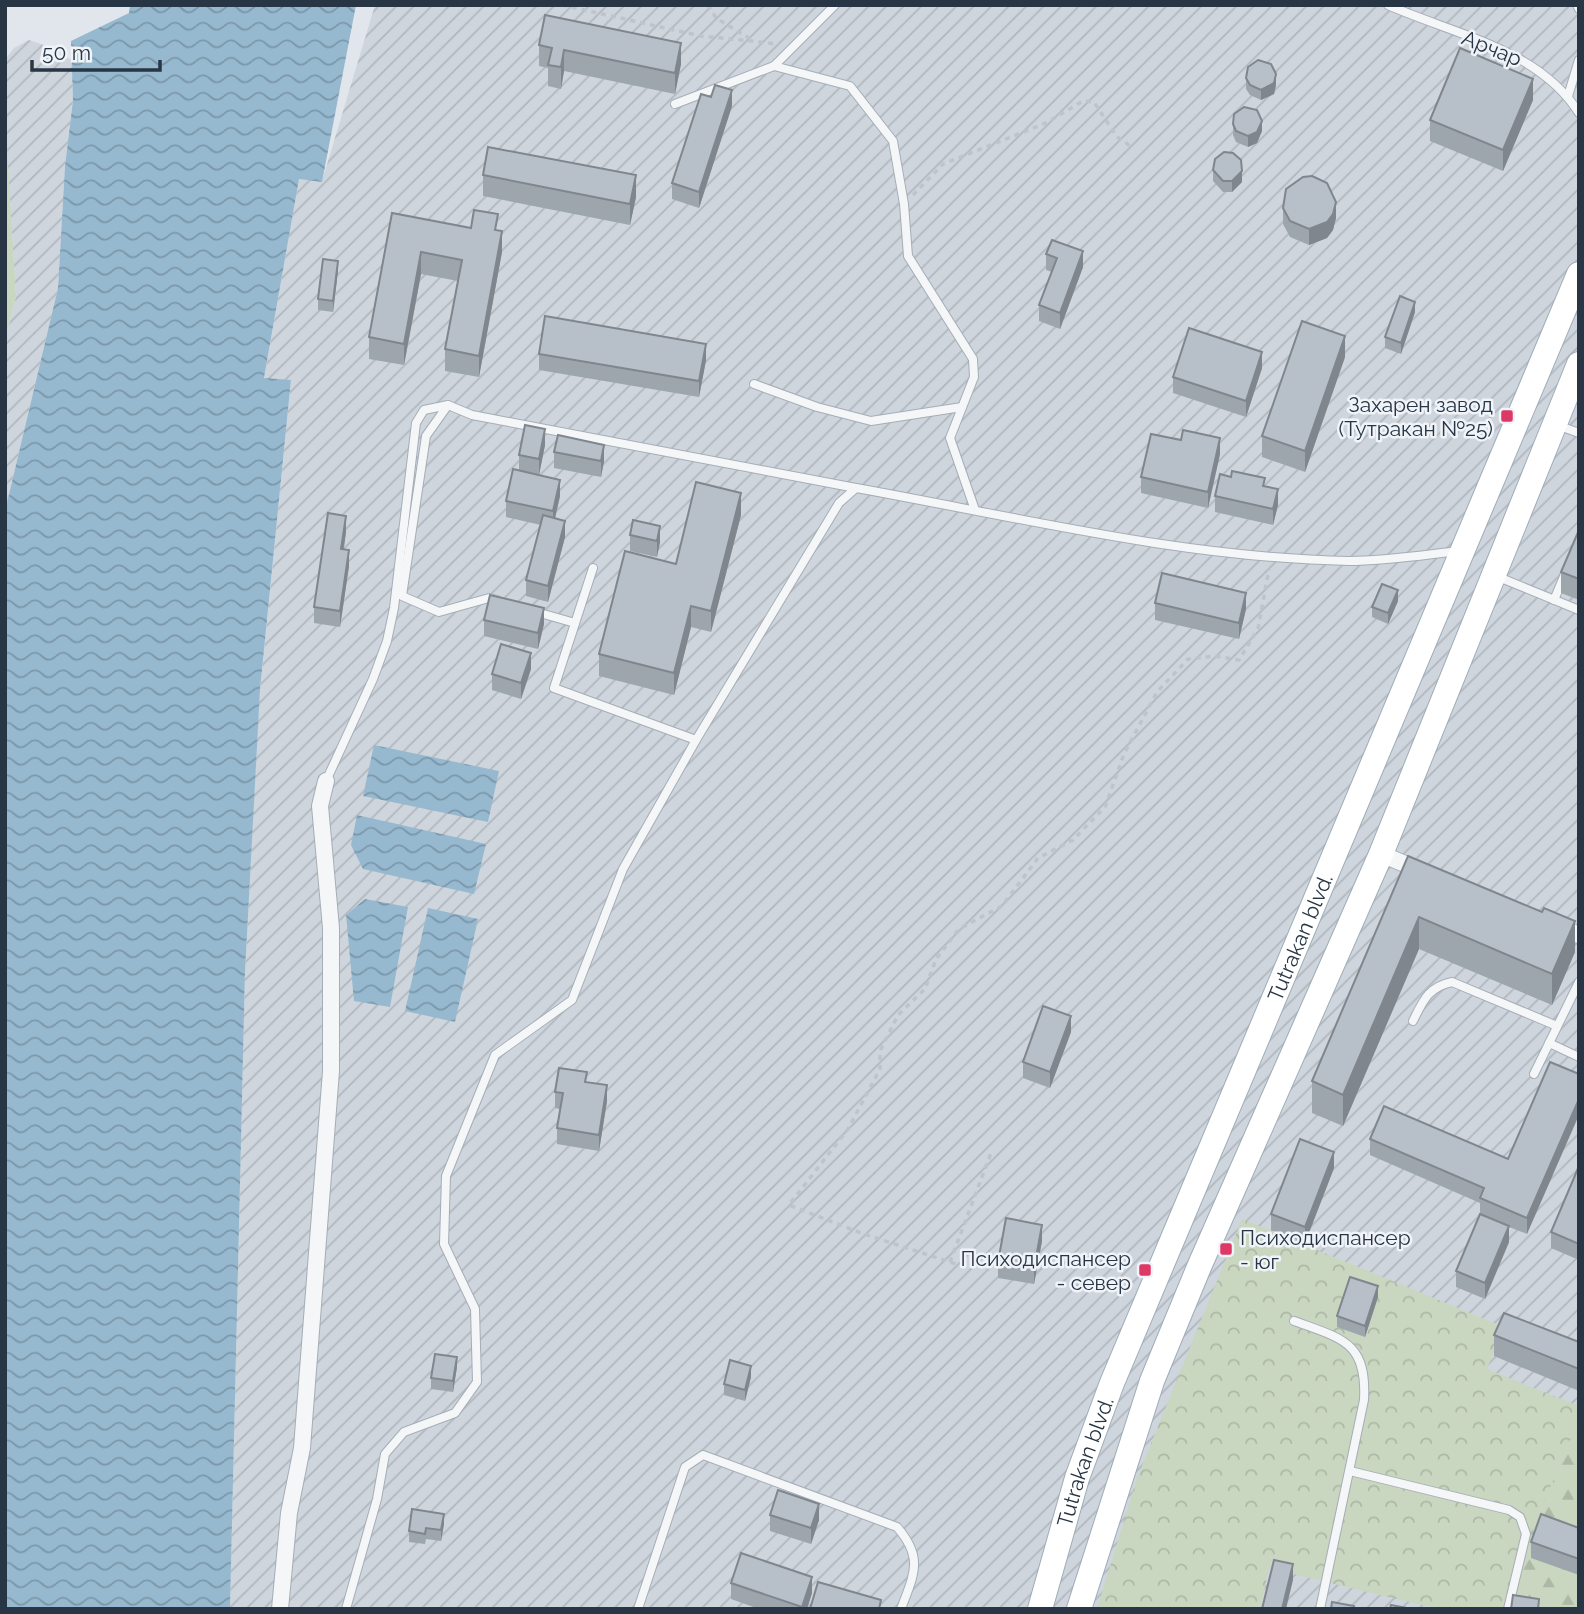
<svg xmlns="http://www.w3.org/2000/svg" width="1584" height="1614" font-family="Raleway,sans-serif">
<defs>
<pattern id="industrial-furrows" width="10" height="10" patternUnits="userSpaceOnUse" patternTransform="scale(1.75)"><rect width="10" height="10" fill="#ced5dd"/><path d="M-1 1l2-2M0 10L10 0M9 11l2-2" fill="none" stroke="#b1b7bf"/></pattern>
<pattern id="forest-firs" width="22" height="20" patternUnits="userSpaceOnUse" patternTransform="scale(1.75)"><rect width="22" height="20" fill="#c9d6c0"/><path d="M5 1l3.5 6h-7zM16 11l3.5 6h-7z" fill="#adb8a6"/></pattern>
<pattern id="park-crowns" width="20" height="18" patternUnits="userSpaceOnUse" patternTransform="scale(1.75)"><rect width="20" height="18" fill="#c9d6c0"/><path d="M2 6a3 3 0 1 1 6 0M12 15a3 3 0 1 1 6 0" fill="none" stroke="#adb8a6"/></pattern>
<pattern id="water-waves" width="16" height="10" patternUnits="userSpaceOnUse" patternTransform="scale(1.75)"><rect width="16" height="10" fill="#97b9cf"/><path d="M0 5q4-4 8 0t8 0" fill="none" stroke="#7b97aa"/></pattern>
</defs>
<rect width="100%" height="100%" fill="#e0e6eb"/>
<!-- industrial -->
<g fill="url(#industrial-furrows)">
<path d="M375 5H1579V1609H230L245 972 259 702 291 381 264 379 299 178 322 181Z"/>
<path d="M29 40 44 45 54 56 72 59 73 100 65 166 58 288 5 511V341L16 296 6 136V58L14 48Z"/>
</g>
<!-- grass -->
<path fill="#c9d6c0" d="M5 113 16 296 5 341Z"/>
<!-- forest -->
<path fill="url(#forest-firs)" d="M1579 1419V1609H1499Z"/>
<!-- park -->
<path fill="url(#park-crowns)" d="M1242 1219 1504 1327 1487 1369 1579 1406V1419L1499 1609H1438L1269 1568 1260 1609H1097L1137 1478Z"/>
<!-- water -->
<g fill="url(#water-waves)">
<path d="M130 5H356L322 182 299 179 264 378 291 380 260 690 245 972 230 1609H5V511L58 288 65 166 73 100 71 41 129 13Z"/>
<path d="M374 745 499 771 488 822 363 796Z"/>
<path d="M357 815 486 844 474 894 363 869 351 845Z"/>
<path d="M365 899 408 907 390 1007 354 1001 346 915Z"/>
<path d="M428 908 478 919 455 1022 405 1011Z"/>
</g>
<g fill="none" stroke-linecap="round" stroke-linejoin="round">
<!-- lane casing -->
<g stroke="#a5adb6" stroke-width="10">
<g id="lane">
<path d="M1388 5C1453 34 1539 49 1579 113"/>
<path d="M1577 5 1579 9"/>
<path d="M774 66 850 86 893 141 904 204 908 256 973 359 974 377 950 438 975 510"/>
<path d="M1568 96 1579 60"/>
<path d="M675 104 774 66 835 5"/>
<path d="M754 384 817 407 871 421 962 407"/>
<path d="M448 405 426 436 402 596 439 612 489 598 497 600"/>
<path d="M1557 425 1579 433"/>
<path d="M593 568 554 688 696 740"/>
<path d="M1496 576 1579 610"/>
<path d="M1554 600 1565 574"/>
<path d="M533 611 575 623"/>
<path d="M326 781 373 679 387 641 394 608 416 423 424 410 448 405 472 415 856 488"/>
<path d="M1413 1021C1423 1001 1428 987 1452 982L1557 1026"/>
<path d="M1549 1043 1579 1057"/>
<path d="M1534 1074 1579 982"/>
<path d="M1294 1321C1343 1339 1367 1342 1364 1400L1320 1609"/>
<path d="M1350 1471 1509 1510 1520 1517 1526 1534 1508 1609"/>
<path d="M346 1609 377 1499 385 1454 404 1432 455 1413 477 1382 475 1309 444 1244 446 1176 495 1055 572 1000 623 869 696 740 839 503 856 488C1018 517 1183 558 1349 561 1385 561 1423 555 1459 551"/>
<path d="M638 1609 685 1467 703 1455 897 1527C924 1558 914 1574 901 1609"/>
</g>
</g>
<!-- street casing -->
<g stroke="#a5adb6" stroke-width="18">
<g id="street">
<path d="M1381 854 1424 872"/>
<path d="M1555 925 1579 935"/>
<path d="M280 1609 289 1513 302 1448 331 1071V928L320 806 326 781"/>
</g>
</g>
<!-- primary casing -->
<g stroke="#9eacb8" stroke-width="26">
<g id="primary">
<path id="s1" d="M1040 1609 1077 1478 1112 1383 1579 274"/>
<path d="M1079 1609 1152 1381 1199 1267 1381 854 1579 364"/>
</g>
</g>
<!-- path -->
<g stroke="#bfc4c9" stroke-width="3.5" stroke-dasharray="5 5" stroke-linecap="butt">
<path d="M562 5 701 36 779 44"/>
<path d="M708 5 716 18 752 40"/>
<path d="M913 195 943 164 1046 123 1083 101 1094 102 1117 137 1132 147"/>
<path d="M950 1262 991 1153"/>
<path d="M965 1267 861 1233 789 1205 848 1129 880 1069V1051L898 1015 925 989 936 959 959 929 1002 906 1038 858 1073 840 1105 807 1124 754 1157 692 1188 659 1214 656 1239 660 1258 629 1269 569"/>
</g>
<!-- lane -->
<use href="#lane" stroke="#f4f6f8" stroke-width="8"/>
<!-- street -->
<use href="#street" stroke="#f4f6f8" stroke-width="16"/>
<!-- primary -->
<use href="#primary" stroke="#fff" stroke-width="24"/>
</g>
<!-- wall -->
<g fill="#9da5ad">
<path d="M539 45 681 64 675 94 564 71 561 89 548 86V68L539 66Z"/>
<path d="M1246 78 1276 85 1274 94 1261 100 1250 95 1246 89Z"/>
<path d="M1533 100 1503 171 1430 141V120Z"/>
<path d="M732 106 699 208 672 199V183Z"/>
<path d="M1233 124 1262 131 1257 143 1248 147 1236 142 1233 135Z"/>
<path d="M1213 170 1242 182 1232 192H1223L1213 181Z"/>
<path d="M483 175 636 197 630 225 483 196Z"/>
<path d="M1283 208 1336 218 1333 230 1327 238 1309 245 1290 237 1283 224Z"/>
<path d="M392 213 471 228 498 230 502 252 479 377 445 371V349L458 281 421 274 404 365 369 359V337Z"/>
<path d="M1046 254 1083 267 1060 329 1039 321V305L1052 272 1046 270Z"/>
<path d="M338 271 333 312 318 310V299Z"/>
<path d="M1415 312 1401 354 1385 348V337Z"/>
<path d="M539 354 706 360 699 397 539 370Z"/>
<path d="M1345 357 1305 472 1262 457V436Z"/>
<path d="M1262 368 1246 417 1173 393V377Z"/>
<path d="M545 445 539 475 560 496 555 518 565 537 548 602 526 596V580L541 525 506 517V501L519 470V455Z"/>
<path d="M554 452 604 461 601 477 554 468Z"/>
<path d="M1220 454 1208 508 1141 493V477Z"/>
<path d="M1265 486 1278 505 1273 525 1215 512V496Z"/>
<path d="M741 515 711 632 691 627 674 695 599 676V654L676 564Z"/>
<path d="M1579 530V600L1561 593V572Z"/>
<path d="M346 532 344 549 349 566 340 627 314 623V607Z"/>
<path d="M630 535 660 542 657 557 630 551Z"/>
<path d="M1398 601 1388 624 1372 617V607Z"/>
<path d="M1155 603 1246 609 1239 639 1155 620Z"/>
<path d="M484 620 544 624 538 649 484 636Z"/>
<path d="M531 669 521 699 492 690V674Z"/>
<path d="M1408 856 1575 952 1552 1005 1419 949 1343 1126 1312 1113V1081Z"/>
<path d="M1071 1032 1050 1088 1023 1078V1062Z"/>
<path d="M1550 1062 1527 1234 1509 1227V1242L1485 1299 1456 1287V1271L1480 1214V1203L1370 1155V1139L1508 1159Z"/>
<path d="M587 1082 607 1101 599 1151 557 1144V1128L560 1109 555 1108V1092Z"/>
<path d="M1579 1166V1260L1551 1248V1232Z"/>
<path d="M1334 1168 1305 1243 1271 1230V1214Z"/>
<path d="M1042 1241 1034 1284 998 1278V1262Z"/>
<path d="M1378 1297 1365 1337 1337 1327V1316Z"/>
<path d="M1494 1335 1579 1342V1391L1494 1356Z"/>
<path d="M457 1367 453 1392 431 1389V1378Z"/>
<path d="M751 1377 745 1401 724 1395V1384Z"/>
<path d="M770 1515 819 1520 811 1544 770 1531Z"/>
<path d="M444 1524 441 1541 426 1539 425 1544 409 1542V1531Z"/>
<path d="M1579 1528V1575L1531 1558V1542Z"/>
<path d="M731 1583 812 1593 807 1609H759L731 1599Z"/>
</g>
<!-- shaded-wall -->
<g fill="#80868d">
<path d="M681 43V64L675 94V73Z"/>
<path d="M564 50V71L561 89V67Z"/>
<path d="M1276 74V85L1274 94 1261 100V90Z"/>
<path d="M1533 79V100L1503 171V150Z"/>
<path d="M732 90V106L699 208V192Z"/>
<path d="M1262 121V131L1257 143 1248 147V136Z"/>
<path d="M1242 171V182L1232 192V181Z"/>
<path d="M636 175V197L630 225V204Z"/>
<path d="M1336 202V218L1333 230 1327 238 1309 245V229Z"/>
<path d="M502 231V252L479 377V356Z"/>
<path d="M1083 251V267L1060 329V313Z"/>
<path d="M421 252V274L404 365V344Z"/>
<path d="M338 261V271L333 312V301Z"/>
<path d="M1415 302V312L1401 354V343Z"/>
<path d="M1345 336V357L1305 472V451Z"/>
<path d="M706 344V360L699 397V381Z"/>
<path d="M1262 352V368L1246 417V401Z"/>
<path d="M545 429V445L539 475V459Z"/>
<path d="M1220 438V454L1208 508V492Z"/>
<path d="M604 445V461L601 477V461Z"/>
<path d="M560 480V496L553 527V511Z"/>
<path d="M1278 489V505L1273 525V509Z"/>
<path d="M741 493V515L711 632V611Z"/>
<path d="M346 516V532L341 565V549Z"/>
<path d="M565 521V537L548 602V586Z"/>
<path d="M660 526V542L657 557V541Z"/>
<path d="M349 550V566L340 627V611Z"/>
<path d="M1398 590V601L1388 624V613Z"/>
<path d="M1246 593V609L1239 639V623Z"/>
<path d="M691 606V627L674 695V673Z"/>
<path d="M544 608V624L538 649V633Z"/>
<path d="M531 653V669L521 699V683Z"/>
<path d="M1419 917V949L1343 1126V1095Z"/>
<path d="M1575 921V952L1552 1005V974Z"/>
<path d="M1071 1016V1032L1050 1088V1072Z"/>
<path d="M607 1085V1101L599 1151V1135Z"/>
<path d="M1579 1099V1115L1527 1234V1218Z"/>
<path d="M1334 1152V1168L1305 1243V1227Z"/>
<path d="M1042 1225V1241L1034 1284V1268Z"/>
<path d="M1509 1226V1242L1485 1299V1283Z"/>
<path d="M1378 1286V1297L1365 1337V1326Z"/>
<path d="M457 1357V1367L453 1392V1381Z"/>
<path d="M751 1366V1377L745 1401V1390Z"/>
<path d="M819 1504V1520L811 1544V1528Z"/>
<path d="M444 1514V1524L441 1541V1530Z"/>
<path d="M1293 1564V1580L1286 1609H1282Z"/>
<path d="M812 1577V1593L807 1609H802Z"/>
</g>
<!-- building -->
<g fill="#b7c0c9" stroke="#80868d" stroke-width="2">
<path d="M545 15 681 43 675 73 564 50 561 67 548 65 552 48 539 45Z"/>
<path d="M1460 48 1533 79 1503 150 1430 120Z"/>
<path d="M1258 60 1271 64 1276 74 1274 83 1261 90 1250 85 1246 78 1248 67Z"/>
<path d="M715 85 732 90 699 192 672 183 701 94 711 97Z"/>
<path d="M1244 107 1257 110 1262 121 1257 132 1248 136 1236 131 1233 124 1234 114Z"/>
<path d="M488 147 636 175 630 204 483 175Z"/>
<path d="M1224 152 1233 153 1241 160 1242 171 1232 181H1223L1213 170 1215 159Z"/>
<path d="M1312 176 1327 183 1336 202 1333 214 1327 222 1309 229 1290 221 1283 208 1286 189 1303 177Z"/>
<path d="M474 210 498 214 495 230 502 231 479 356 445 349 462 260 421 252 404 344 369 337 392 213 471 228Z"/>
<path d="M1052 240 1083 251 1060 313 1039 305 1057 258 1046 254Z"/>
<path d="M323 259 338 261 333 301 318 299Z"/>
<path d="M1400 296 1415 302 1401 343 1385 337Z"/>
<path d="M545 316 706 344 699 381 539 354Z"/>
<path d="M1302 321 1345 336 1305 451 1262 436Z"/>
<path d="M1189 328 1262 352 1246 401 1173 377Z"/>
<path d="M525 425 545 429 539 459 519 455Z"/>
<path d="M1183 430 1220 438 1208 492 1141 477 1151 434 1181 440Z"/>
<path d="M558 435 604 445 601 461 554 452Z"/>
<path d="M513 469 560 480 553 511 506 501Z"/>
<path d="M1232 471 1265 478 1263 486 1278 489 1273 509 1215 496 1220 474 1231 477Z"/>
<path d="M696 482 741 493 711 611 691 606 674 673 599 654 625 551 676 564Z"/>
<path d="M328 513 346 516 341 549 349 550 340 611 314 607Z"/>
<path d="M543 515 565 521 548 586 526 580Z"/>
<path d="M633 520 660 526 657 541 630 535Z"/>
<path d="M1579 530V579L1561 572Z"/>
<path d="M1162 573 1246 593 1239 623 1155 603Z"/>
<path d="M1382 584 1398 590 1388 613 1372 607Z"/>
<path d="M490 595 544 608 538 633 484 620Z"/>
<path d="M501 644 531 653 521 683 492 674Z"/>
<path d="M1408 856 1542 912 1544 908 1575 921 1552 974 1419 917 1343 1095 1312 1081Z"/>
<path d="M1043 1006 1071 1016 1050 1072 1023 1062Z"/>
<path d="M1550 1062 1579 1074V1099L1527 1218 1480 1198 1484 1188 1370 1139 1384 1106 1508 1159Z"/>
<path d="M559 1068 587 1072 585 1082 607 1085 599 1135 557 1128 563 1093 555 1092Z"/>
<path d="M1300 1139 1334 1152 1305 1227 1271 1214Z"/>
<path d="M1579 1166V1244L1551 1232Z"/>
<path d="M1480 1214 1509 1226 1485 1283 1456 1271Z"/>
<path d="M1006 1218 1042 1225 1034 1268 998 1262Z"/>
<path d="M1350 1277 1378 1286 1365 1326 1337 1316Z"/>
<path d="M1504 1313 1579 1342V1369L1494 1335Z"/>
<path d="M435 1354 457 1357 453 1381 431 1378Z"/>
<path d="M730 1360 751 1366 745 1390 724 1384Z"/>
<path d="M778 1490 819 1504 811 1528 770 1515Z"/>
<path d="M412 1509 444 1514 441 1530 426 1528 425 1534 409 1531Z"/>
<path d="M1541 1514 1579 1528V1559L1531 1542Z"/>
<path d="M741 1553 812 1577 802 1607 731 1583Z"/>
<path d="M1274 1560 1293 1564 1282 1609H1262Z"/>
<path d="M818 1582 881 1600 879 1609H810Z"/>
<path d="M1513 1595 1539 1599 1538 1609H1511Z"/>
<path d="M1332 1602 1354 1606 1353 1609H1331Z"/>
<path d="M1391 1605 1412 1609H1390Z"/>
</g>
<!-- markers -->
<g fill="#dd3866" stroke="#f0f4f8" stroke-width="2.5">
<rect x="1500" y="409" width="14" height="14" rx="3.5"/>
<rect x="1219" y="1242" width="14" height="14" rx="3.5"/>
<rect x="1138" y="1263" width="14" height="14" rx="3.5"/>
</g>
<g text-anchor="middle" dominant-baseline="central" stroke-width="5" stroke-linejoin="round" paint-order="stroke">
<!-- street labels -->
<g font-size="21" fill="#273544" stroke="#f0f4f8">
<text transform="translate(1492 48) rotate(22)">Арчар</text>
<text stroke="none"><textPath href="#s1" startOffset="721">Tutrakan blvd.</textPath></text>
<text stroke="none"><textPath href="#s1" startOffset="154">Tutrakan blvd.</textPath></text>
</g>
<!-- poi labels -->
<g font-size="21" fill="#273544" stroke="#f0f4f8" text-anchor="end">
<text x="1493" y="404">Захарен завод<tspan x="1493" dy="24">(Тутракан №25)</tspan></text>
<text x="1240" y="1237" text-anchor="start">Психодиспансер<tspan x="1240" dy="24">- юг</tspan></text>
<text x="1131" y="1258">Психодиспансер<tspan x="1131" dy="24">- север</tspan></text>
</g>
</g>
<!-- border -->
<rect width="1584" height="1614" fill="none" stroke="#273544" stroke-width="14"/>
<!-- scale -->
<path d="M32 60v10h128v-10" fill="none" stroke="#273544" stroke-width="3.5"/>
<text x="42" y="60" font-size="21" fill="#273544" stroke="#f0f4f8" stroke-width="5" paint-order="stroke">50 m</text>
</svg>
